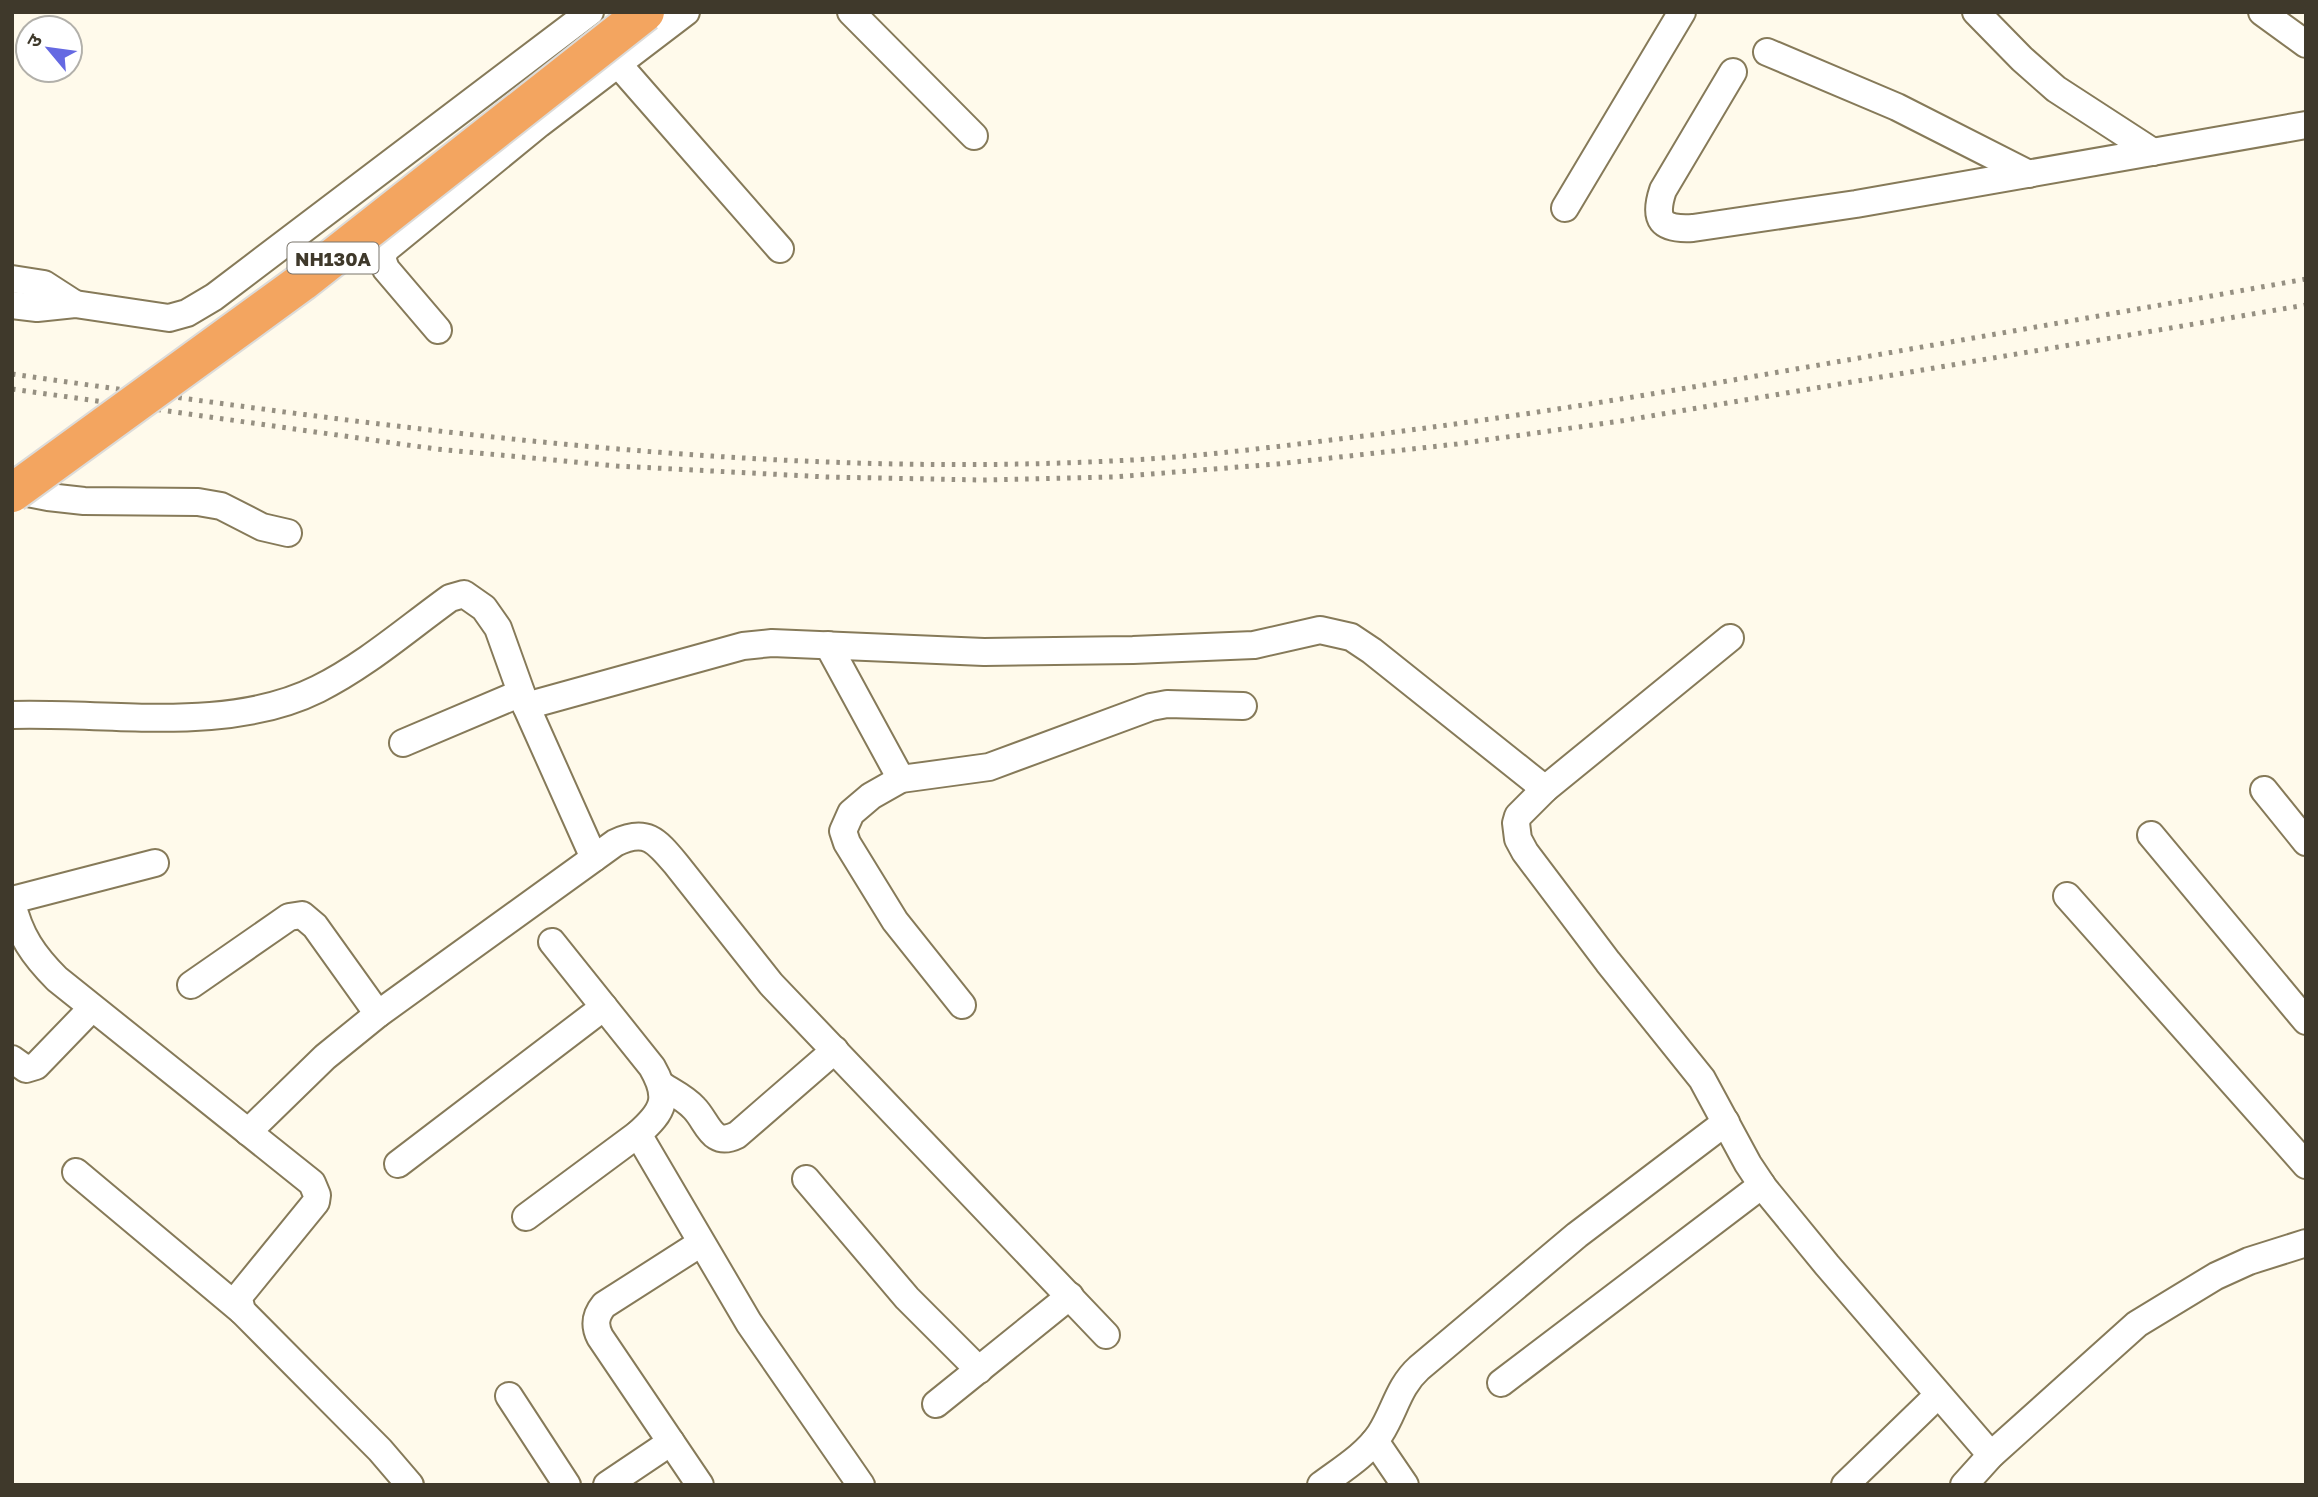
<svg xmlns="http://www.w3.org/2000/svg" width="2318" height="1497" font-family="'Golos Text','Noto Sans Devanagari',sans-serif">
<rect width="100%" height="100%" fill="#fffaeb"/>
<g fill="none" stroke-linecap="round" stroke-linejoin="round">
<!-- minor casing -->
<g stroke="#867a59" stroke-width="30">
<g id="minor">
<path d="M851 12 974 136"/>
<path d="M1976 12 2022 59 2056 89 2153 152"/>
<path d="M2262 12 2306 44"/>
<path d="M1767 52 1897 107 2029 174"/>
<path d="M618 64 780 249"/>
<path d="M1733 72 1663 190C1653 220 1661 230 1693 228L1856 204 2306 125"/>
<path d="M1565 208 1682 12"/>
<path d="M12 279 44 284 75 304"/>
<path d="M12 305 37 308 75 304 169 318 187 313 214 297 590 12"/>
<path d="M438 330 386 269 382 258 386 249 539 124 686 12"/>
<path d="M12 490 48 497 84 501 198 502 221 506 262 527 288 533"/>
<path d="M1730 638 1545 789 1518 816 1516 823 1518 839 1525 852 1608 962 1702 1079 1748 1164 1764 1188 1827 1265 1991 1455"/>
<path d="M828 645 901 779"/>
<path d="M526 706 743 646 772 643 984 652 1133 650 1254 645 1320 630 1351 637 1372 651 1545 789"/>
<path d="M12 715C110 712 228 734 318 689 366 665 407 629 450 598L464 594 484 608 498 628 526 706 594 858"/>
<path d="M403 743 521 693"/>
<path d="M2264 790 2306 842"/>
<path d="M2151 835 2306 1021"/>
<path d="M2067 896 2306 1165"/>
<path d="M12 900 155 863"/>
<path d="M12 902C19 935 34 956 57 979L312 1183 317 1195 316 1202 241 1294 239 1299 242 1311 380 1450 410 1485"/>
<path d="M191 985 289 917 302 915 315 926 378 1014"/>
<path d="M962 1005 895 921 847 843 843 831 851 813 871 796 901 779 989 767 1151 707 1167 704 1243 706"/>
<path d="M12 1059 26 1069 36 1066 92 1008"/>
<path d="M661 1085C672 1092 685 1098 694 1108 708 1122 711 1148 737 1135L835 1050"/>
<path d="M248 1132 325 1057 378 1014 615 843C646 828 656 840 676 864L771 984 1106 1335"/>
<path d="M638 1134 749 1323 861 1485"/>
<path d="M398 1164 604 1007"/>
<path d="M76 1172 242 1311"/>
<path d="M806 1179 907 1298 979 1370"/>
<path d="M526 1217 638 1134C664 1111 670 1098 652 1067L552 942"/>
<path d="M1501 1383 1762 1185"/>
<path d="M509 1396 567 1485"/>
<path d="M936 1404 1070 1296"/>
<path d="M1375 1441 1405 1485"/>
<path d="M607 1485 671 1442"/>
<path d="M700 1485 600 1337C594 1325 595 1316 604 1305L701 1243"/>
<path d="M1321 1485C1341 1470 1366 1455 1380 1434 1395 1411 1398 1387 1419 1368L1577 1235 1726 1122"/>
<path d="M1845 1485 1938 1395"/>
<path d="M1964 1485 1991 1455 2137 1324 2216 1276 2249 1261 2306 1243"/>
</g>
</g>
<!-- minor -->
<use href="#minor" stroke="#fff" stroke-width="26"/>
<!-- rail -->
<g stroke="#969082" stroke-width="5" stroke-dasharray="3.5 7" stroke-linecap="butt">
<path d="M12 374C376 426 743 479 1111 461 1185 458 1258 449 1331 440 1474 423 1615 401 1756 376 1939 344 2123 312 2306 279"/>
<path d="M12 389 436 449 617 466 827 477 982 480 1113 477 1277 464 1457 444 1621 421 2306 305"/>
</g>
<!-- highway-bridge casing -->
<g stroke="#dcdbd9" stroke-width="42" stroke-linecap="butt">
<path id="highway-bridge" d="M12 493 302 282 645 12"/>
</g>
<!-- highway-bridge -->
<use href="#highway-bridge" stroke="#f3a560" stroke-width="38"/>
</g>
<g text-anchor="middle" dominant-baseline="central" stroke-width="7" stroke-linejoin="round" paint-order="stroke">
<!-- shield labels -->
<rect fill="#fff" stroke="#79746b" stroke-width="2" x="287.5" y="242.5" width="91" height="31" rx="5"/>
<g font-size="19" font-weight="bold" fill="#3f392b">
<text x="333" y="258">NH130A</text>
</g>
</g>
<!-- border -->
<rect width="2318" height="1497" fill="none" stroke="#3f392b" stroke-width="28"/>
<!-- north arrow -->
<g transform="translate(49 49) rotate(299)"><circle r="33" fill="#ffffff" stroke="#b2b0aa" stroke-width="2"/>
<path d="M0-5L12 26L0 18L-12 26Z" fill="#6569e2"/>
<text y="-10" font-size="19" font-weight="bold" text-anchor="middle" fill="#3f392b">उ</text>
</g>
</svg>
